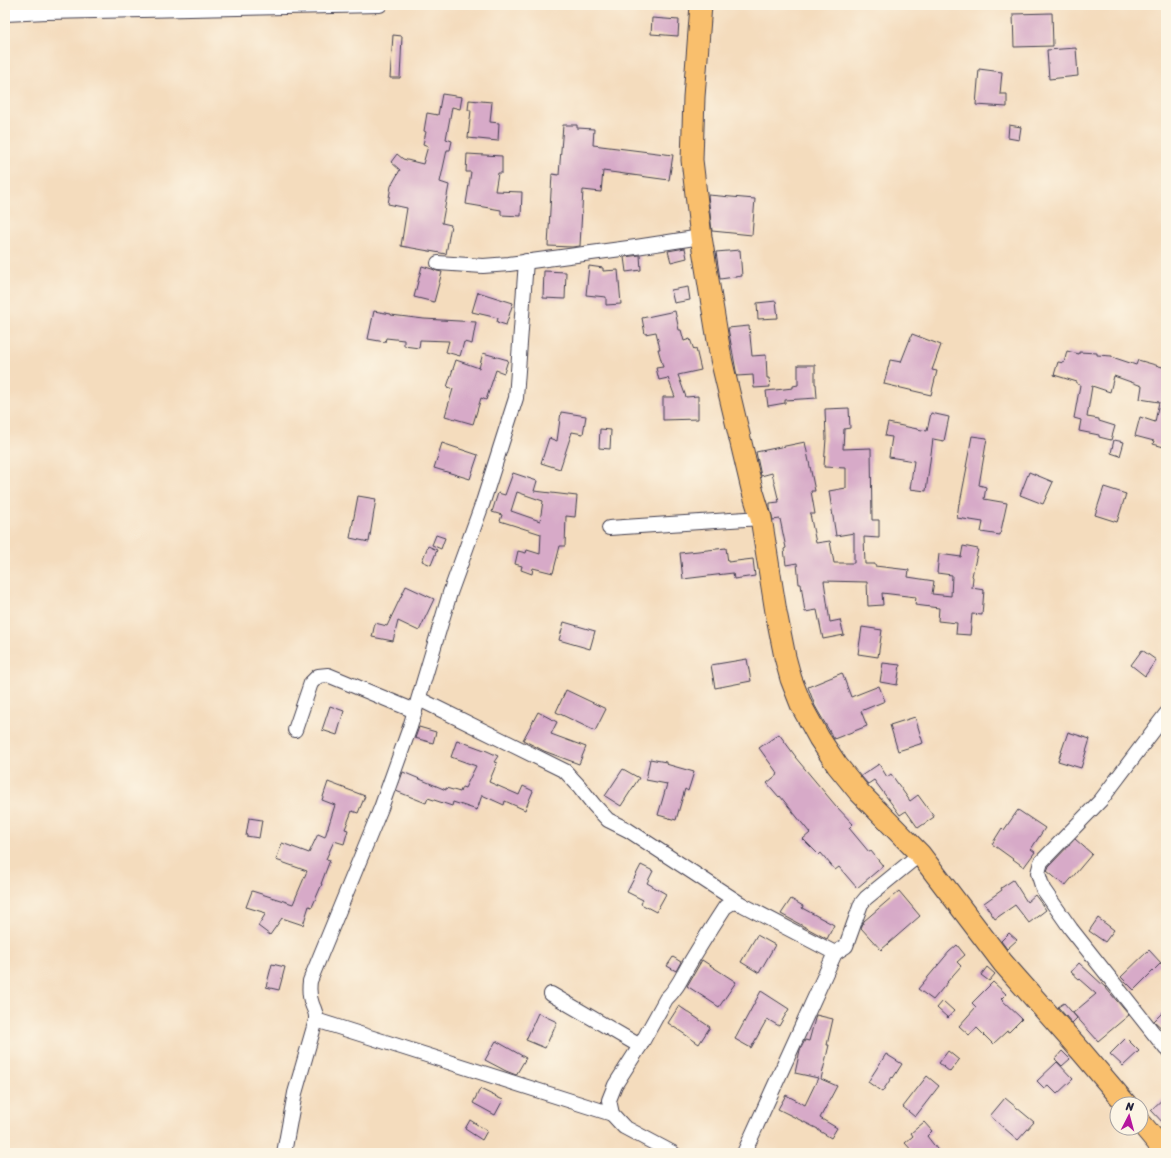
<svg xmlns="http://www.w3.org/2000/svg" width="1171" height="1158" font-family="Sriracha,sans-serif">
<rect width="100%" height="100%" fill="#fcf5e5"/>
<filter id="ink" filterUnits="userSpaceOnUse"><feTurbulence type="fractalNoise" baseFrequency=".025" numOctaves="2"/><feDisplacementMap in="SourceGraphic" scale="8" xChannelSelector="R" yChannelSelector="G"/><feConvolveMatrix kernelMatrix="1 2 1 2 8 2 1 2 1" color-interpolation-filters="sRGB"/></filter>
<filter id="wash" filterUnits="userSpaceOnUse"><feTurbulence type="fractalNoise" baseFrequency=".012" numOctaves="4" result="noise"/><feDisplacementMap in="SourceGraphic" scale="16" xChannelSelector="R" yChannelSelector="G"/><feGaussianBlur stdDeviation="0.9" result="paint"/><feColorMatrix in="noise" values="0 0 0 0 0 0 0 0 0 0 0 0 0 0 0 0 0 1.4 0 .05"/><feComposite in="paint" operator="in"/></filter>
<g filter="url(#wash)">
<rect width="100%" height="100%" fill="#f4dcbd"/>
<g id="blocks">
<!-- building -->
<g fill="#d7aac8" fill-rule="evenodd">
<path d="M1052 13 1053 46 1014 47 1013 14Z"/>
<path d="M652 18 679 20 678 36 651 34Z"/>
<path d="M393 35 402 36 400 78H390Z"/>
<path d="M1076 48 1078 76 1049 79 1047 50Z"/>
<path d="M979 69 1002 72 1000 94H1007V107L976 105Z"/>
<path d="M442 94 462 97 460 109 452 107 446 139 452 141 450 150H447L440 182 449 185 442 223 451 225 446 254 401 246 407 208 388 204 391 186 400 170 391 162 397 154 403 159 423 164 428 146 423 144 426 132 424 131 427 113 438 115Z"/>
<path d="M469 100 492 102 490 122 499 123 498 141 468 138 471 110H468Z"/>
<path d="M563 125H577V128L594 129 593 145 673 155 669 180 603 171 601 192 583 190 580 246 572 247 548 246 552 174 559 175Z"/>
<path d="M1009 125 1021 127 1019 140 1008 138Z"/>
<path d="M467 154 502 156V173H498L495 191 522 192 521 216 501 215V210L466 204 471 172H466Z"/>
<path d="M708 195 755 199 752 235 712 231Z"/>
<path d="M685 248 687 258 671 262 668 251Z"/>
<path d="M740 250 742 276 720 279 716 252Z"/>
<path d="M640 255 641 270 626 272 624 257Z"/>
<path d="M422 266 432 269 437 271 442 272 434 302 414 297Z"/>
<path d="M589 266 603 268V271L618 270 621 304 606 305V297L586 295Z"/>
<path d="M544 271 566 272 565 299 543 298Z"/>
<path d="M688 287 690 300 674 303 671 290Z"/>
<path d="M478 292 513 303 506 325 497 322 498 318 472 312Z"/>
<path d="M776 301 778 318 758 319 757 303Z"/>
<path d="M374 311 391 314V315L424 319 476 322 472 344 464 342 460 356 446 352 449 341 420 340 419 348 404 346V340L386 338 385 342 368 339Z"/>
<path d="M675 311 679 330H681L684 341 690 339 694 350 696 349 701 370 678 375 686 397 698 396V419L663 420V397H675L668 378 659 380 656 368 663 367 658 349H660L656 332 645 334 642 318Z"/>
<path d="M749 326 752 356 766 355 767 378H769L770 387 754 388 753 375 737 376 728 328Z"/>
<path d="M912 334 941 345 932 370 937 371 931 395 884 384 890 360 901 362Z"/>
<path d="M1067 351 1079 354V352L1097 353V355L1112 356V357L1136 365 1138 360 1166 368V412L1164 422H1166V438L1164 447 1153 444 1154 441 1135 436 1140 417 1155 422 1159 402 1140 399 1142 386 1114 376 1110 392 1092 386 1087 417 1099 419V421L1115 426 1111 440 1099 437V435L1079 431 1081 420 1074 418 1080 385 1077 384V382L1054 375 1058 362 1064 363Z"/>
<path d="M483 353 508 360 504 373 496 370 486 400 481 398 473 424 445 416 453 389 447 387 456 360 479 368Z"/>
<path d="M798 365H815V384H816L817 398 785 400V403L768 406 766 391 793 388V386L798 385Z"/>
<path d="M849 408 850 428 844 429 843 449 871 448 872 520H879V538L864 537 865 564H875V566L909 570 908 577 934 581 932 594 951 596 952 575 937 573 939 554 961 557 963 546 978 549 972 576 973 577 972 588 984 590 982 615 972 614 970 635 956 634 957 623 938 621 939 608 915 605 916 597 882 593 883 605 868 606 867 582 824 581 830 622 840 620 844 635 823 639 817 610 805 612 801 584H799L797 563 786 565 784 549 786 548 780 519 773 520 770 508V503L779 502 772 473 761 476 756 452 805 442 815 491H811L815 514H810L816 543 830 541 834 563H854V533L836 536 829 491 846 488V468L824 467 826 438 825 409Z"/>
<path d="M561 412 586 416 583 434 572 432 560 469 541 463 549 438 557 441Z"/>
<path d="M931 413 949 417 944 441 933 439 926 491 910 489 914 461 889 457 892 437 885 436 888 423 927 431Z"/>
<path d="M600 429 611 430 610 449 599 448Z"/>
<path d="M972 436 987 438 979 485 986 487 984 499 1007 503 1000 535 981 532 983 522 957 518 959 503H960L967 467H966Z"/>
<path d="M1114 440 1124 442 1120 456 1111 453Z"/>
<path d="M442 443 478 455 470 479 434 468Z"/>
<path d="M1029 472 1053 482 1043 504 1020 495Z"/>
<path d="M513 473 537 481 534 491 577 496 575 517 566 516 565 546H560L553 573 533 568 532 574 521 570 522 566 515 564 518 551 526 553 527 550 540 554 541 534 500 521 502 515 492 512 498 493 505 495ZM517 492 543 501 540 521 511 511Z"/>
<path d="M1104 487 1126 494 1117 522 1095 515Z"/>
<path d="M358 496 376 499 369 542 350 538Z"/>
<path d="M436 535 445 538 441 549 432 545Z"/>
<path d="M428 546 437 550 431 565 422 561Z"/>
<path d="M726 548 728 562 753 559 755 576 734 579 733 573 683 579 680 553Z"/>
<path d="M406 586 434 599 419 631 398 621 393 641 372 637 375 623 387 626Z"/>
<path d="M564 622 595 631 590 649 559 640Z"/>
<path d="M862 627 882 630 878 657 858 654Z"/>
<path d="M1142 650 1156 660 1145 676 1131 665Z"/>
<path d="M747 659 751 681 715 688 711 665Z"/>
<path d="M883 663 900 665 897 685 880 682Z"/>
<path d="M842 673 851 697 879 686 885 701 861 711 867 726 834 739 815 706 808 687Z"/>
<path d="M566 690 606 709 595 731 556 712Z"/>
<path d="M330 706 344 711 337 735 322 730Z"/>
<path d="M538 712 557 722 551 734 586 747 579 764 544 751 523 740Z"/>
<path d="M915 717 923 743 898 751 890 725Z"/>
<path d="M419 727 436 732 433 743 415 738Z"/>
<path d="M1068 732 1090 739 1081 768 1058 761Z"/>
<path d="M779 734 796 757H795L836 806 853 824 849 828 869 852 871 851 883 866 857 888 839 867 835 870 821 853 819 855 803 839 810 833 780 796 779 797 767 783 778 774 759 748Z"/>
<path d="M457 740 487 751 498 756 494 762 497 763 489 782 519 795 523 786 533 791 525 810 505 801 504 805 482 795 477 810 453 802 452 806 428 798 426 803 396 791 403 772 446 790V788L460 792 462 787 465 788 476 766 451 757Z"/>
<path d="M650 759 666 762V764L694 772 688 791 685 789 676 820 658 815 667 784 646 780Z"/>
<path d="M879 764 887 777 891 774 910 801 918 795 934 817 918 828 906 811 900 815 874 780 868 784 861 776Z"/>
<path d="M623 769 639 778 621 806 605 796Z"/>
<path d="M328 782 365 796 358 813 352 811 345 829 348 830 344 844 334 841 326 859 330 860 321 884H322L312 907 309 906 303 925 282 918 270 935 258 926 266 913 246 907 252 891 293 904 307 871 276 860 282 843 309 853 318 834 325 837 335 805 322 800Z"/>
<path d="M1018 810 1045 828 1031 849 1035 852 1024 867 992 844 1002 828 1004 830Z"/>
<path d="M249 818 262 820 259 838 246 836Z"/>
<path d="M1075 839 1092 854 1065 886 1047 871 1049 866Z"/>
<path d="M641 865 653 871 647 883 666 894 656 912 641 904 643 900 627 892Z"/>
<path d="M1013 880 1027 902 1035 895 1046 910 1029 923 1015 905 995 919 984 903 1002 890 1001 888Z"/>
<path d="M899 891 920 916 881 950 861 928 864 921Z"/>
<path d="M791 899 803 906 802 908 834 925 827 939 781 914Z"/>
<path d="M1098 918 1114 930 1105 942 1089 931Z"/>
<path d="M1009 933 1017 940 1007 949 1001 941Z"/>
<path d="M757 935 775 945 759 973 741 962Z"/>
<path d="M957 945 965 955 957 962 961 966 947 982H948L933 1000 918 989 949 952Z"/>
<path d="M1149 950 1161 963 1134 990 1121 977Z"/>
<path d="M673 957 681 962 676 971 667 966Z"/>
<path d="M702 960 736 982 719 1007 687 986Z"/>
<path d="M1079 963 1105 987 1129 1015 1098 1041 1073 1013 1096 994 1071 972Z"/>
<path d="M272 964 285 967 279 990 266 987Z"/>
<path d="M987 967 995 974 989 981 981 975Z"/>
<path d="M993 982 1006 994 1001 999 1022 1019 1009 1032 1007 1031 993 1044 977 1028 969 1035 959 1026 976 1007 972 1003Z"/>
<path d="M761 991 789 1009 779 1026 767 1019 751 1048 735 1039Z"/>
<path d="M943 1001 954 1011 948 1018 937 1008Z"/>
<path d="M1064 1003 1077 1018 1072 1023 1058 1007Z"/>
<path d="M679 1006 710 1027 699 1044 668 1023Z"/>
<path d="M1166 1009V1032L1154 1021Z"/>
<path d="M538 1013 557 1022 545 1048 526 1040Z"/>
<path d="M816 1015 833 1019 827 1045H829L821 1079 837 1086 820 1118 837 1128 831 1138 818 1130V1129L778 1109 786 1095 805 1105 818 1078 795 1073 800 1050 805 1040 809 1041Z"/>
<path d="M1126 1038 1139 1051 1123 1066 1110 1054Z"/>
<path d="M496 1041 526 1058 516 1075 506 1071 485 1060Z"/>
<path d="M948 1051 959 1060 950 1072 939 1063Z"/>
<path d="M1062 1051 1070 1059 1062 1066 1055 1059Z"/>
<path d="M886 1054 902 1064 893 1078 892 1077 882 1092 868 1082Z"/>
<path d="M1057 1062 1073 1079 1057 1094 1048 1085 1044 1088 1037 1081Z"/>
<path d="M927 1076 939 1086 915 1117 903 1107Z"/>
<path d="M480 1089 503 1100 495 1115 473 1103Z"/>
<path d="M1166 1096V1126L1151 1110Z"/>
<path d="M1005 1098 1034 1122 1018 1140 990 1116Z"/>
<path d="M470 1120 487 1131 482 1140 465 1129Z"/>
<path d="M924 1122 932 1131 927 1136 940 1153H914L905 1143 913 1136 911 1133Z"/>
</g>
</g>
</g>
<g filter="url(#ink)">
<use href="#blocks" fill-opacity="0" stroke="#423e4e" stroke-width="1"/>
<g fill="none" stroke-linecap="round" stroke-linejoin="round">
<!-- minor casing -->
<g stroke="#423e4e" stroke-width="16">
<g id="minor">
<path d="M5 14 47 12 380 5"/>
<path d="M438 263 483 266 509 264 636 247 701 237"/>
<path d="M609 528 761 518"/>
<path d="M419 699 565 771 579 786 594 805 608 820 628 830 741 904"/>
<path d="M1166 714 1101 800 1041 862 1038 873 1043 889 1071 929 1166 1049"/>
<path d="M295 730 311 683 318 676 328 675 415 711"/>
<path d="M551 994 640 1046 666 999C676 990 681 979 687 968 699 947 712 927 725 907L733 902 741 904 835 953 846 946 861 904 866 898 920 854"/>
<path d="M316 1020 612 1114"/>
<path d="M640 1046 615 1085 609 1100 612 1114 624 1127 673 1153"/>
<path d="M284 1153 295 1093 316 1020C317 1013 314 1010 312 1004 309 996 309 989 310 981L381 808 410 727 450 593 483 502 516 398 526 261"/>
<path d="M744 1153 835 953"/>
</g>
</g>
<!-- highway casing -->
<g stroke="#423e4e" stroke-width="23">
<g id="highway">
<path d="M701 5 694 97 692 160 701 237 721 359 752 489 761 518 776 612 785 657 791 679 802 707 819 738 837 765 859 792 920 854 1003 963 1081 1051 1126 1104"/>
<path d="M1141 1123 1166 1153"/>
</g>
</g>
<!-- minor -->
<use href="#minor" stroke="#fff" stroke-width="14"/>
<!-- highway -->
<use href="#highway" stroke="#f9bf6d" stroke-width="21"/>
</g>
</g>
<!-- margin -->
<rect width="1171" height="1158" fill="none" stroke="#fcf5e5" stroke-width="20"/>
<!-- north arrow -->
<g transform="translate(1129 1116) rotate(6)"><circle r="19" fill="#fcf5e5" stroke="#a5a1a1"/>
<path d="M0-3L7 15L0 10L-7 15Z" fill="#b5179e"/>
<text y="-6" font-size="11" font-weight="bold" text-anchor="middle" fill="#22223b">N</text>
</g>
</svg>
